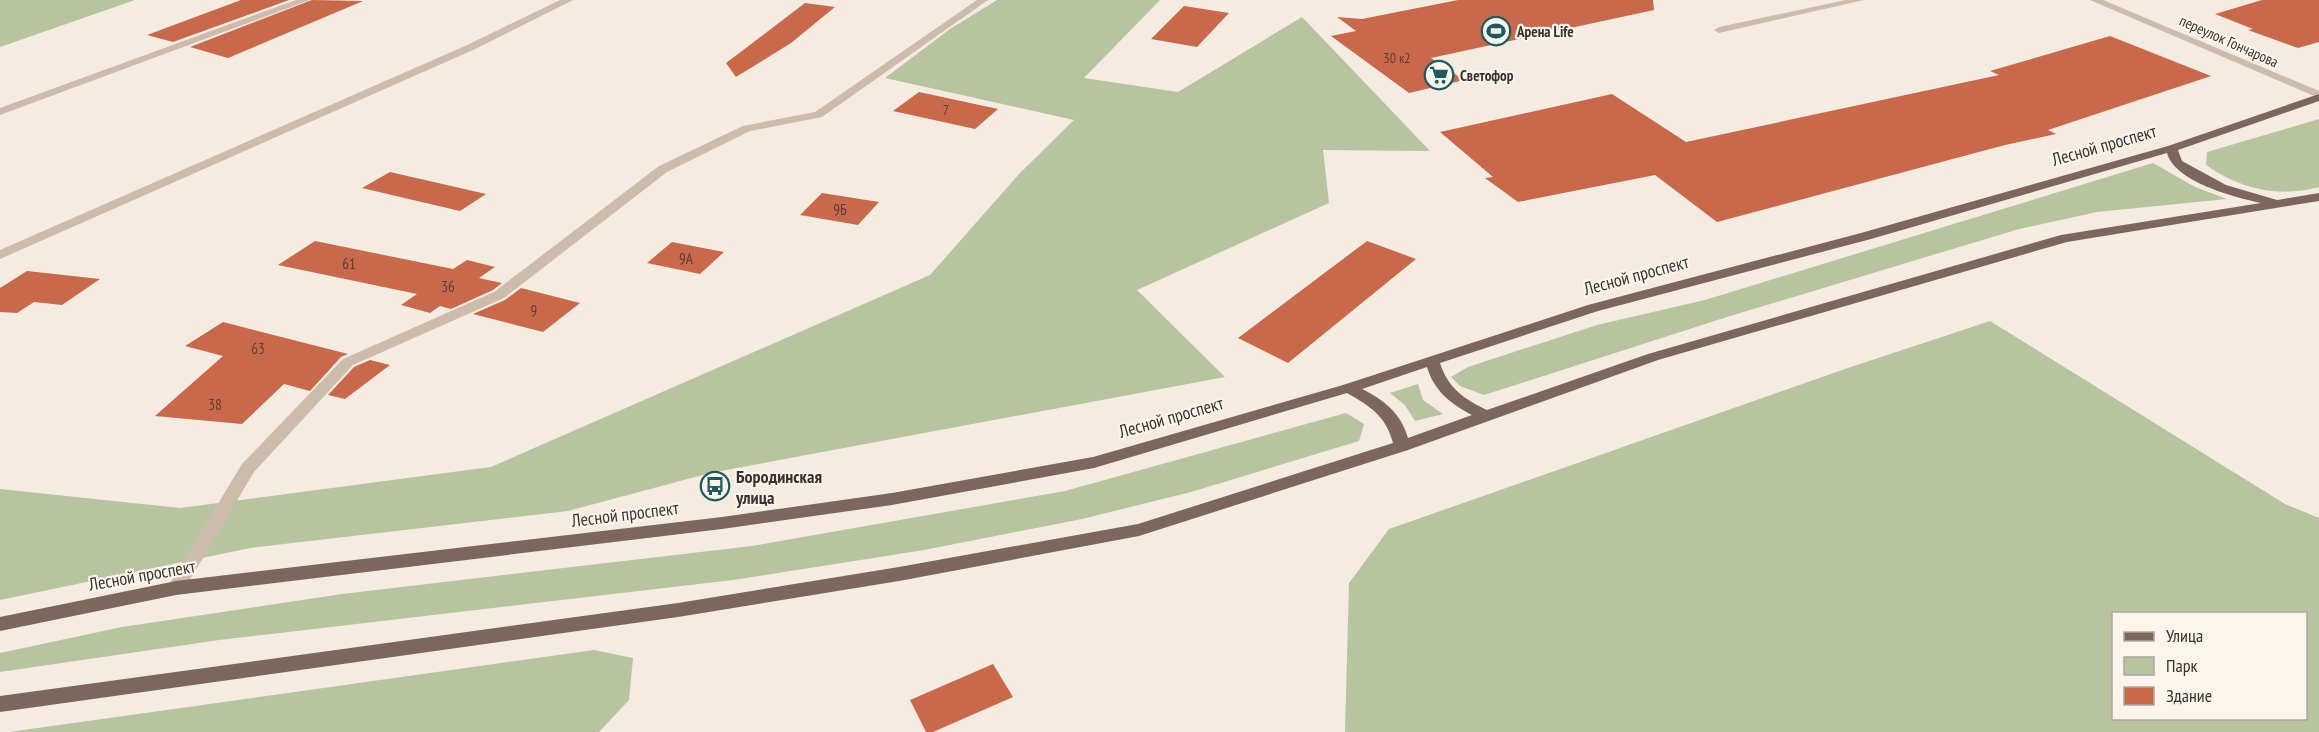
<svg xmlns="http://www.w3.org/2000/svg" width="2319" height="732" font-family="'PT Sans Narrow',sans-serif">
<rect width="100%" height="100%" fill="#f4ebe1"/>
<!-- green -->
<g fill="#b8c4a0" fill-rule="evenodd">
<path d="M0 0H135L0 47Z"/>
<path d="M997 0H1160L1084 78 1178 92 1302 17 1430 151 1323 150 1329 203 1137 290 1225 377 710 473 568 511 250 548 0 600V489L180 508 491 467 930 275 1020 173 1074 120 885 78 950 29Z"/>
<path d="M2319 119V187C2278 198 2240 189 2206 165L2207 152Z"/>
<path d="M2153 163 2195 187 2227 199 2097 212 2019 229 1727 317 1484 395 1460 386 1451 377 1468 367 1597 325 1705 300Z"/>
<path d="M1990 321 2285 504 2319 518V732H1345L1349 583 1389 529 1845 369ZM2114 614H2306V718H2114Z"/>
<path d="M1418 384 1423 400 1443 414 1415 421 1405 405 1390 393Z"/>
<path d="M1346 413 1364 424 1359 441 1191 492 1082 519 924 550 733 580 219 640 0 672V653L122 627 342 594 752 546 1065 491Z"/>
<path d="M594 650 633 658 629 700 599 732H9Z"/>
</g>
<!-- building -->
<g fill="#c8694b">
<path d="M241 0H289L173 42 147 35Z"/>
<path d="M312 0 363 1 228 58 190 47Z"/>
<path d="M1458 0H1653L1654 10 1431 58 1464 80 1409 93 1331 36 1356 31 1337 17 1362 19Z"/>
<path d="M2262 0H2319V42L2298 48 2248 30 2253 29 2215 14Z"/>
<path d="M805 3 835 7 791 43 736 77 726 63Z"/>
<path d="M1184 6 1229 13 1197 47 1151 39Z"/>
<path d="M2110 36 2211 76 2048 130 2056 134 2005 145 1717 222 1655 175 1518 202 1485 178 1493 177 1440 132 1612 94 1686 142 1999 75 1990 71Z"/>
<path d="M919 92 998 109 975 129 893 111Z"/>
<path d="M390 172 486 194 460 211 362 188Z"/>
<path d="M822 193 879 202 858 225 800 215Z"/>
<path d="M315 241 453 269 467 260 495 267 479 278 502 283 493 290 451 309 440 306 430 313 401 305 417 294 278 265Z"/>
<path d="M1367 241 1416 259 1288 363 1238 338Z"/>
<path d="M672 242 724 252 700 274 647 263Z"/>
<path d="M27 271 82 277 100 279 62 305 34 302 17 313 0 312V288Z"/>
<path d="M521 288 580 303 543 332 473 314 505 300Z"/>
<path d="M223 322 348 354 341 357 310 391 284 384 242 424 155 416 223 356 185 346Z"/>
<path d="M370 360 390 365 345 399 328 395 354 367Z"/>
<path d="M993 664 1013 697 933 732H926L910 700Z"/>
</g>
<g fill="none" stroke-linecap="round" stroke-linejoin="round">
<!-- minor -->
<g fill="#cdbbac" fill-rule="evenodd">
<path d="M296 0H310L0 115V108Z"/>
<path d="M560 0H573L473 50 0 259V250L465 46Z"/>
<path d="M977 0H988L822 117 750 131 667 172 504 298 353 365 254 472 182 593 176 595 170 593 167 588 170 583 242 464 343 359 494 292 659 166 743 126 815 112Z"/>
<path d="M1846 0H1864L1719 33 1714 30 1719 27Z"/>
<path d="M2090 0H2103L2319 91V98Z"/>
</g>
<!-- major -->
<path fill="#7d675c" fill-rule="evenodd" d="M2319 94V101L2178 150 2182 161 2226 185 2277 200 2319 193V201L2067 242 1658 360 1408 450 1139 536 899 581 678 617 0 712V696L678 603 899 567 1138 524 1393 443C1386 416 1370 406 1347 393L1094 468 892 505 722 529 176 595 0 631V617L176 581 722 517 892 493 1093 457 1343 385 1588 305 1861 233 2168 146ZM2167 153C2175 182 2234 197 2261 203L2061 235 1648 354 1487 410C1464 399 1448 388 1440 363L1598 311 1871 239ZM1427 367C1434 391 1451 404 1472 415L1408 438C1401 413 1384 400 1362 389Z"/>
</g>
<!-- icons -->
<defs>
<g id="stadium-ring" transform="scale(1.5)"><circle r="9.5" fill="#fbf5ee" stroke="#1f5a5e" stroke-width="1.5"/><path d="M0-5a6.5 5 0 1 0 0 10a6.5 5 0 1 0 0-10ZM-3.5-1.8h7v3.6h-7Z" fill="#1f5a5e"/></g>
<g id="supermarket-ring" transform="scale(1.5)"><circle r="9.5" fill="#fbf5ee" stroke="#1f5a5e" stroke-width="1.5"/><path d="M-6-5.5h2.5l.6 2H6L4.5 2H-2.5L-4.4-4H-6ZM-1.5 3.2a1.3 1.3 0 1 0 .1 0ZM3 3.2a1.3 1.3 0 1 0 .1 0Z" fill="#1f5a5e"/></g>
<g id="bus-ring" transform="scale(1.5)"><circle r="9.5" fill="#fbf5ee" stroke="#1f5a5e" stroke-width="1.5"/><path d="M-5-6H5V4H4V6H2V4H-2V6H-4V4H-5ZM-3.5-4V0h7V-4ZM-3.5 1.2v1.5H-2V1.2ZM2 1.2v1.5H3.5V1.2Z" fill="#1f5a5e"/></g>
</defs>
<g fill-rule="evenodd">
<use href="#stadium-ring" x="1496" y="31"/>
<use href="#supermarket-ring" x="1439" y="75"/>
<use href="#bus-ring" x="715" y="486"/>
</g>
<g text-anchor="middle" dominant-baseline="central" stroke-width="4.5" stroke-linejoin="round" paint-order="stroke">
<!-- far-number labels -->
<g font-size="14" fill="#5e3e33">
<text x="1397" y="58">30 к2</text>
<text x="946" y="110">7</text>
</g>
<!-- far-poi labels -->
<g font-size="15" font-weight="bold" fill="#3b302b" stroke="#fbf5ee" text-anchor="start">
<text x="1517" y="31">Арена Life</text>
<text x="1460" y="75">Светофор</text>
</g>
<!-- far-street labels -->
<g font-size="15" fill="#3b302b" stroke="#fbf5ee">
<text transform="translate(2229 41) rotate(24)">переулок Гончарова</text>
</g>
<!-- number labels -->
<g font-size="15" fill="#5e3e33">
<text x="840" y="209">9Б</text>
<text x="686" y="258">9А</text>
<text x="349" y="263">61</text>
<text x="448" y="286">36</text>
<text x="534" y="310">9</text>
<text x="258" y="348">63</text>
<text x="215" y="404">38</text>
</g>
<!-- street labels -->
<g font-size="18" fill="#3b302b" stroke="#fbf5ee">
<text transform="translate(2104 145) rotate(-16)">Лесной проспект</text>
<text transform="translate(1636 275) rotate(-15)">Лесной проспект</text>
<text transform="translate(1171 417) rotate(-16)">Лесной проспект</text>
<text transform="translate(625 514) rotate(-7)">Лесной проспект</text>
<text transform="translate(142 575) rotate(-10)">Лесной проспект</text>
</g>
<!-- poi labels -->
<g font-size="18" font-weight="bold" fill="#3b302b" stroke="#fbf5ee" text-anchor="start">
<text x="736" y="476">Бородинская<tspan x="736" dy="21">улица</tspan></text>
</g>
</g>
<!-- legend -->
<rect x="2112" y="612" width="195" height="108" fill="#fbf5ee" stroke="#aea6a0" stroke-width="1.5"/>
<rect x="2124" y="632" width="30" height="9" fill="#7d675c" stroke="#aea6a0" stroke-width="1.5"/>
<text x="2166" y="642" font-size="18" fill="#3b302b">Улица</text>
<rect x="2124" y="657" width="30" height="18" fill="#b8c4a0" stroke="#aea6a0" stroke-width="1.5"/>
<text x="2166" y="672" font-size="18" fill="#3b302b">Парк</text>
<rect x="2124" y="687" width="30" height="18" fill="#c8694b" stroke="#aea6a0" stroke-width="1.5"/>
<text x="2166" y="702" font-size="18" fill="#3b302b">Здание</text>
</svg>
